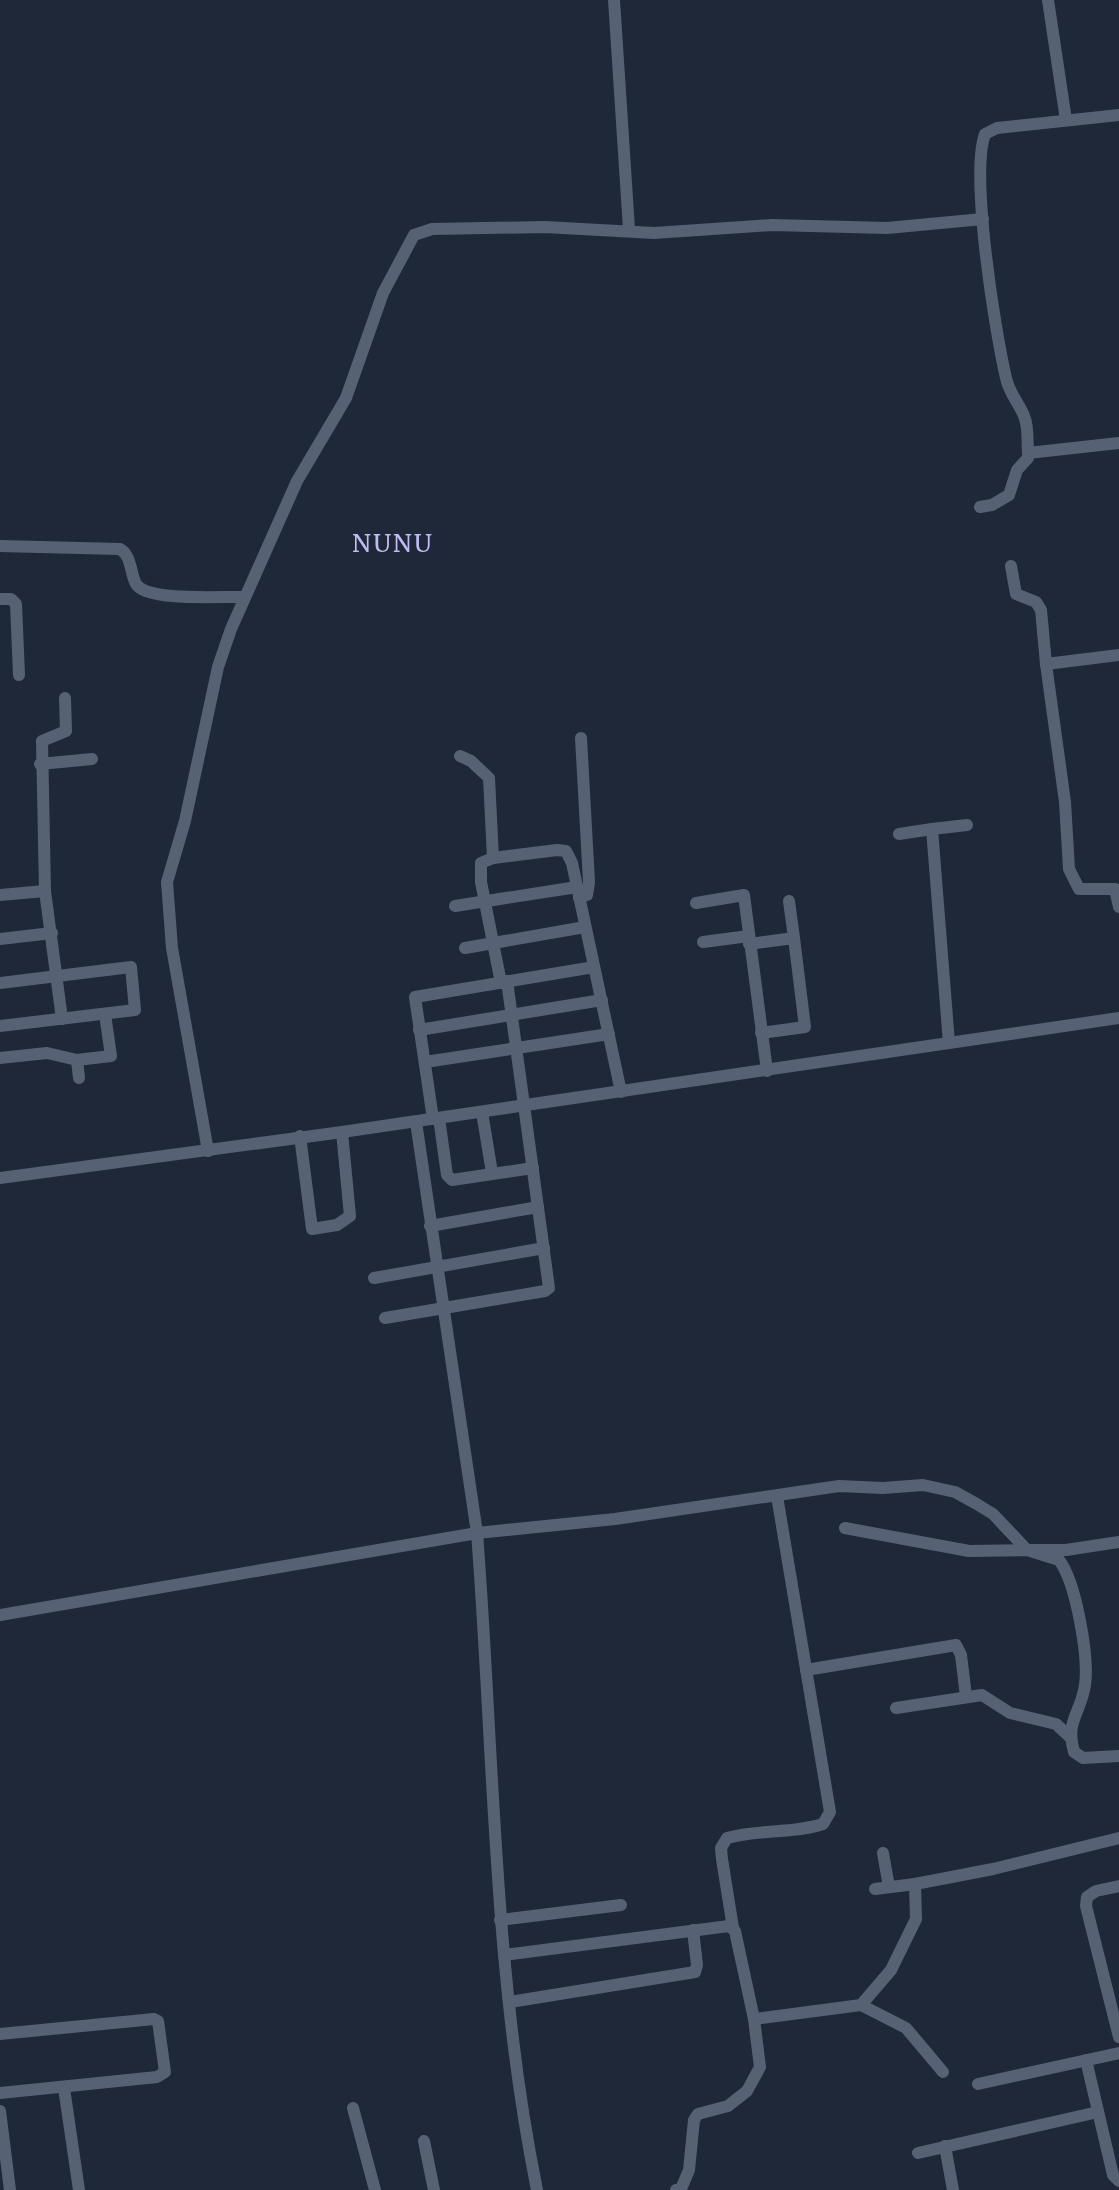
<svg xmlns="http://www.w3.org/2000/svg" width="1119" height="2190" font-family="Merriweather,serif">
<rect width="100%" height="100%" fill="#1e2838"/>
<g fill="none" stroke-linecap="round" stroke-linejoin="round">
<!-- minor -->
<g stroke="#566274" stroke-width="12">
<path d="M614 0 629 229"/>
<path d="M1048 0 1066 120"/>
<path d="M1119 115 997 128 985 134C970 175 995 331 1006 378 1009 393 1019 403 1024 416 1029 427 1027 442 1028 453L1119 443"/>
<path d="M980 507 992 505 1009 495 1017 470 1028 458V453"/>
<path d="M0 546 120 549C132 556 130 573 136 584 147 602 223 596 244 597"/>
<path d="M1011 566 1016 594 1036 602 1041 610 1046 664"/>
<path d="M0 599H11L16 604 19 675"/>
<path d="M1119 655 1046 664 1065 802 1069 869 1079 889H1115L1119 907"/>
<path d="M460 756 471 761 489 778 493 858"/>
<path d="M40 764 92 759"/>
<path d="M899 834 932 829"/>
<path d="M0 895 45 891"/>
<path d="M579 898 587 895 589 882 581 738"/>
<path d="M789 901 794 938"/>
<path d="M696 903 744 895 767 1071"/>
<path d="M455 906 577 887"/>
<path d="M0 939 52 933"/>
<path d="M703 942 749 936"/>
<path d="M749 944 794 938 805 1027 761 1033"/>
<path d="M465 948 585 927"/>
<path d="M0 983 131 967 135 1010 0 1026"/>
<path d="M501 983 481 882V863L493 858 557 850 566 851 572 863 621 1092"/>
<path d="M62 1019 45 891 42 741 66 731 65 698"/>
<path d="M419 1030 602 1000"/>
<path d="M949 1043 932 829 967 825"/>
<path d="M0 1058 47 1053 77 1060 111 1056 105 1014"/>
<path d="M77 1060 79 1078"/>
<path d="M425 1062 609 1034"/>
<path d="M482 1112 492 1173"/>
<path d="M439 1118 447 1175 452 1180 533 1168"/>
<path d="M433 1119 415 997 594 967"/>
<path d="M300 1136 312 1229 337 1225 350 1216 342 1132"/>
<path d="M208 1151 172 948 167 882 185 821 218 667 231 629 297 481 346 398 383 293 414 235 432 229 545 227 654 233 772 225 887 228 983 219"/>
<path d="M0 1178 342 1132 1119 1018"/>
<path d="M430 1226 538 1207"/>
<path d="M374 1278 544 1248"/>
<path d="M385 1318 545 1291 549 1288 507 981"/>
<path d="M845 1528 969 1551 1027 1550 1059 1560C1076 1582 1089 1657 1085 1685 1081 1713 1065 1721 1074 1752L1083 1758 1119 1756"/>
<path d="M0 1615 477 1533 416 1122"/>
<path d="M806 1670 956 1645 961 1655 966 1696"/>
<path d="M896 1708 982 1695 1010 1713 1056 1724 1070 1737"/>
<path d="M883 1853 889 1887"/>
<path d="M1119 1886 1096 1891 1087 1897 1086 1906 1119 2037"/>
<path d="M875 1889 915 1884"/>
<path d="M500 1920 621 1905"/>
<path d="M733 1928 722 1859 721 1848 727 1838C758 1829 792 1834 823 1824L830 1812 777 1496"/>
<path d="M504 1955 729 1926 735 1931 754 2019"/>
<path d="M510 2002 695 1972 697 1965 693 1930"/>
<path d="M861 2005 906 2028 943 2072"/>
<path d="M0 2034 154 2019 158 2021 165 2072 157 2077 0 2093"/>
<path d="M1086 2060 1113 2175 1119 2181"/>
<path d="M978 2084 1119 2053"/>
<path d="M64 2088 79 2190"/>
<path d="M353 2108 375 2190"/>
<path d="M0 2111 10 2190"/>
<path d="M424 2141 434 2190"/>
<path d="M945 2146 953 2190"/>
<path d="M918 2153 1098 2112"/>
<path d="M537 2190C493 1974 494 1752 477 1533L615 1519 839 1486 883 1488 923 1485 955 1492 975 1503 993 1514 1027 1550H1066L1119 1542"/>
<path d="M676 2190 681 2189 689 2170 694 2120 698 2114 728 2106 747 2091 760 2067 754 2019 861 2005 891 1970 916 1919 915 1884 993 1869 1119 1838"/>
</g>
</g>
<g text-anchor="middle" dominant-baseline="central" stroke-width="5" stroke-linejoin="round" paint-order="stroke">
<!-- quarter labels -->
<g font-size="24" letter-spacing="2" fill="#c1bbf4" stroke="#1e2838">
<text x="393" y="543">NUNU</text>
</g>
</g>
</svg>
